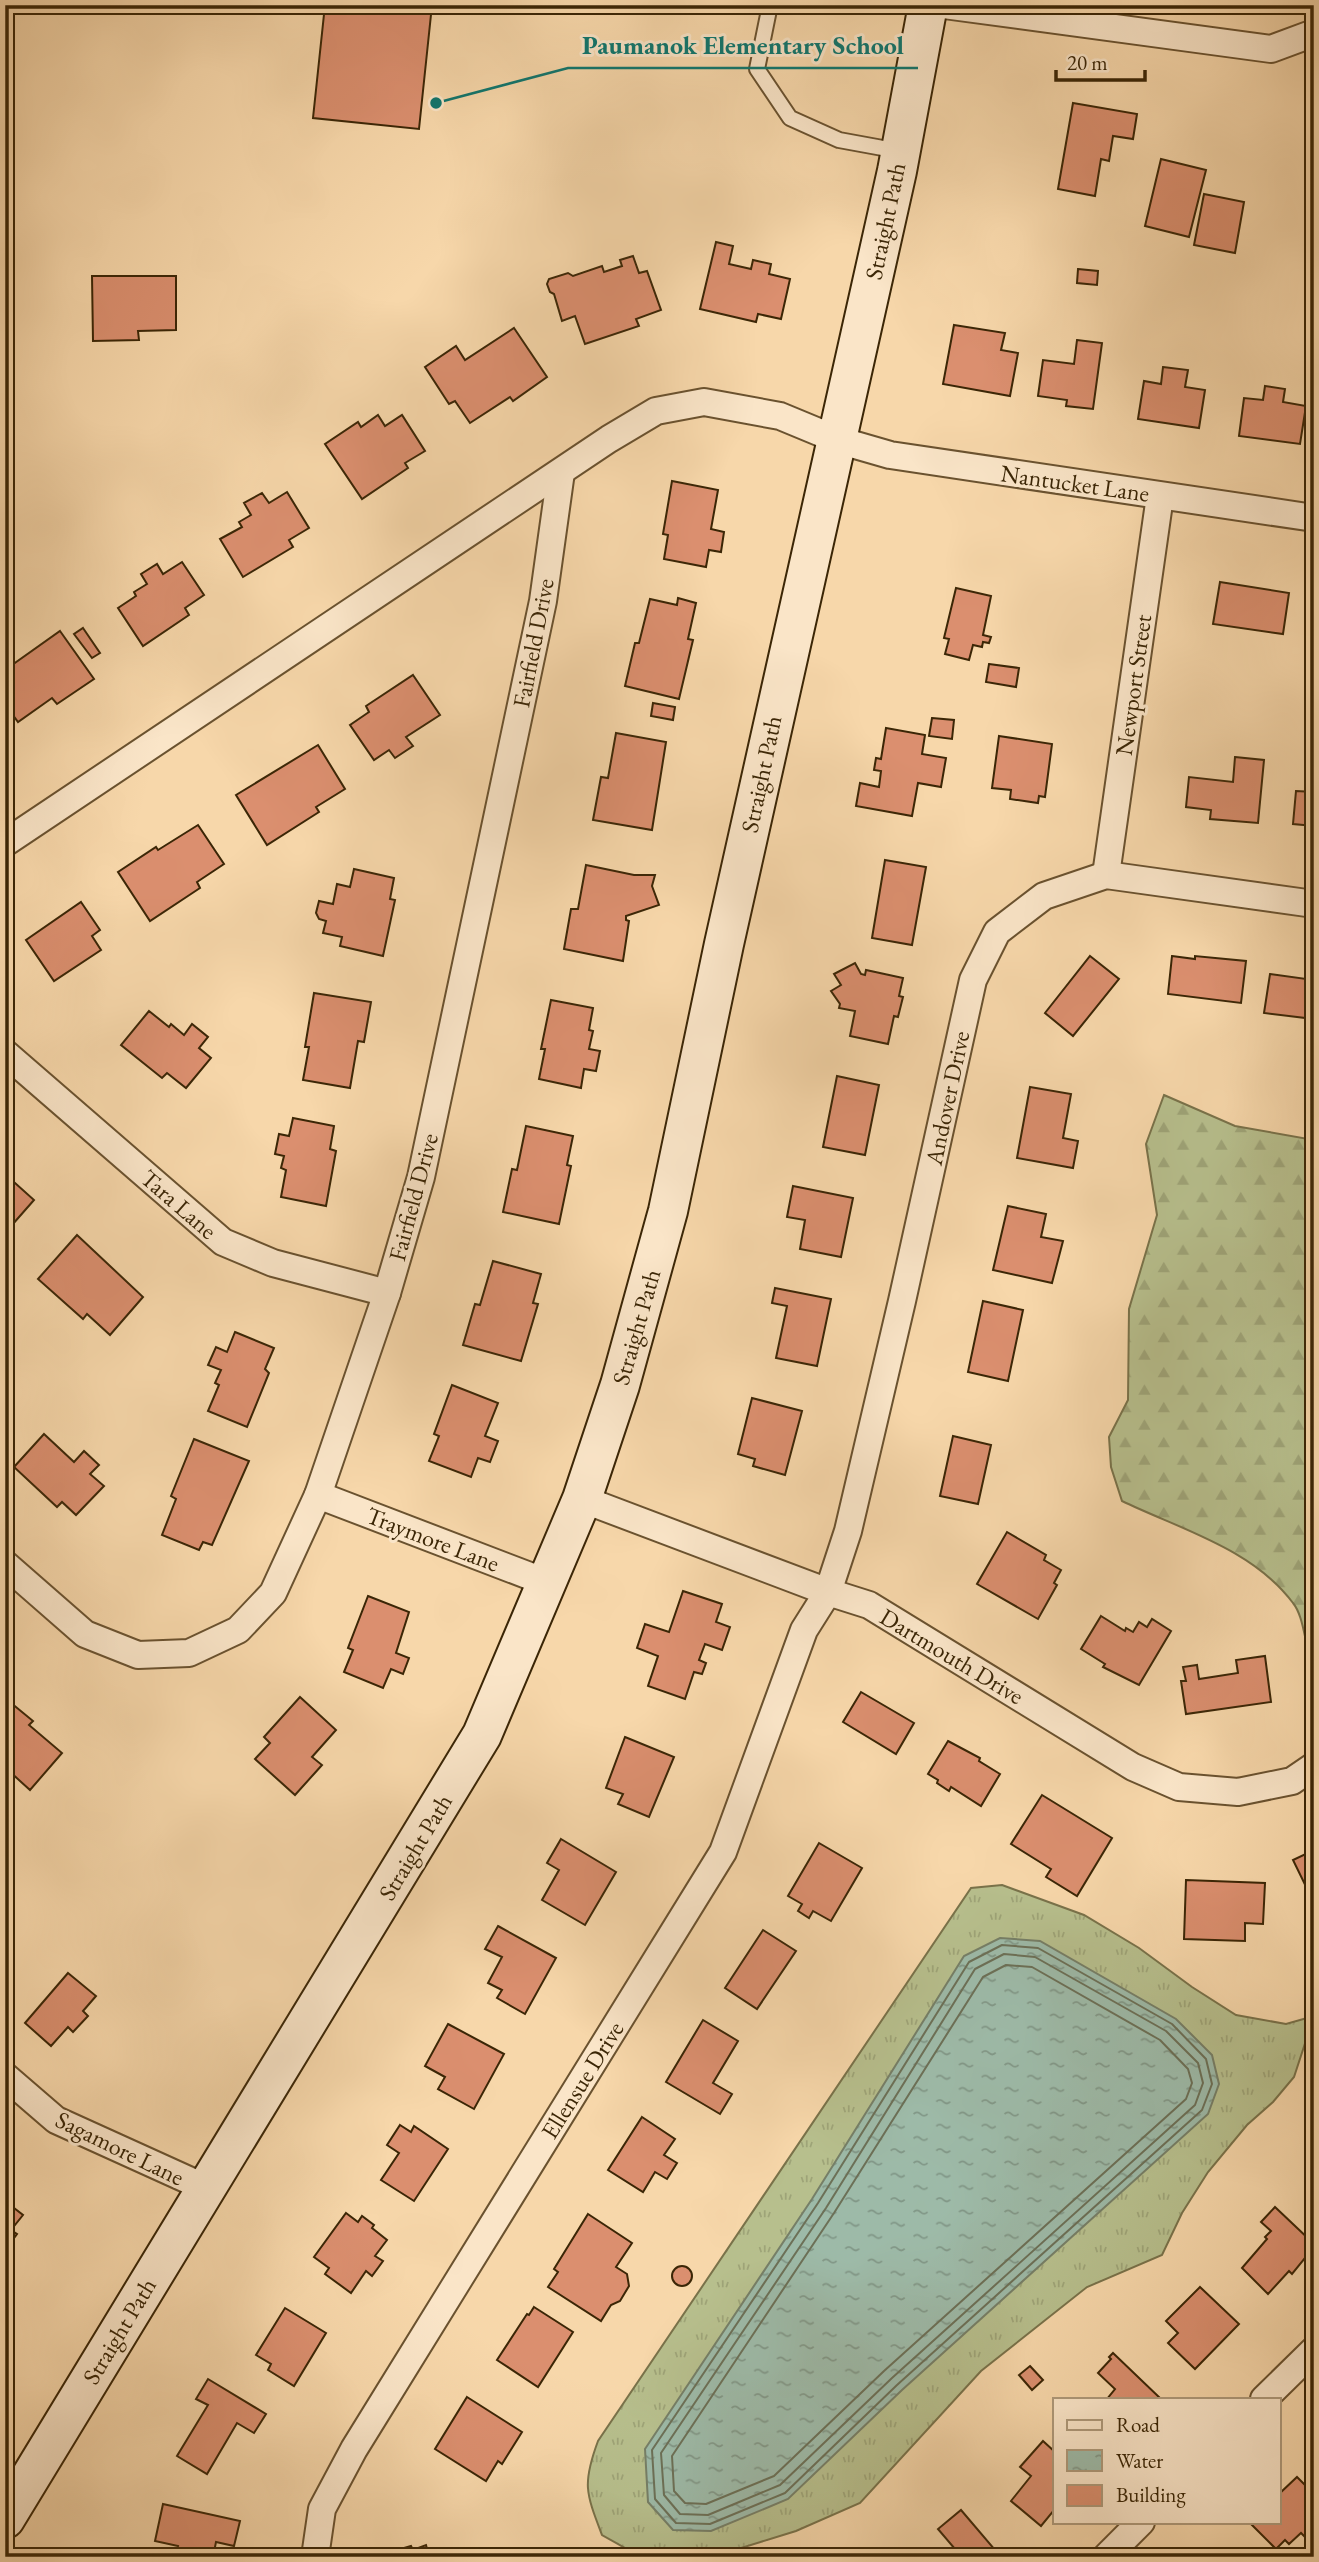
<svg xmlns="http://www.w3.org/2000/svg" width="1319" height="2562" font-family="'EB Garamond',serif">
<defs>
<pattern id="grass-tufts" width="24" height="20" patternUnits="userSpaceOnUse" patternTransform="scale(1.75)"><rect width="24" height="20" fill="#b7bf8d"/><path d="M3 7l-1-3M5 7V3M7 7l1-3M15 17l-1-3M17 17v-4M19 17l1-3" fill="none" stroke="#9ea478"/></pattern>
<pattern id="forest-firs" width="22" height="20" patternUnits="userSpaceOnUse" patternTransform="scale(1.75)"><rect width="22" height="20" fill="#b7bf8d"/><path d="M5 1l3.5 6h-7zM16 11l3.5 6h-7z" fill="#9ea478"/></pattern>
<pattern id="water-ripples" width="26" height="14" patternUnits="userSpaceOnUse" patternTransform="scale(1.75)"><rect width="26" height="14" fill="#9dbaa8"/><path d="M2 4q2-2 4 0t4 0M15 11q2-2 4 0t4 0" fill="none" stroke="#819787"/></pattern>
</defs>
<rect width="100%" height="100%" fill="#f7d7aa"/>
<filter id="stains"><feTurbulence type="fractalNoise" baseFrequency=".00286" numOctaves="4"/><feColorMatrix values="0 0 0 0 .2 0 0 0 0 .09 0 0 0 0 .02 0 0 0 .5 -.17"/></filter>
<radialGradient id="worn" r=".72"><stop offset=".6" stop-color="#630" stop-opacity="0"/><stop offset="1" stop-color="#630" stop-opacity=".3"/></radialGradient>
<!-- grass -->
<path fill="url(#grass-tufts)" stroke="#79724a" stroke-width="2" d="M1002 1885 1084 1915 1139 1948 1192 1987 1236 2015 1286 2024 1314 2016 1294 2077 1273 2102 1247 2125 1208 2172 1182 2213 1162 2255 1087 2287 981 2371 860 2503 796 2531 712 2557H641L602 2535C586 2493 582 2484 598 2441L971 1888Z"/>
<!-- forest -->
<path fill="url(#forest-firs)" stroke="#79724a" stroke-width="2" d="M1164 1095 1235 1126 1314 1140V1654L1308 1649C1304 1635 1302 1614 1293 1603 1253 1549 1180 1529 1122 1501L1111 1467 1109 1437 1128 1400 1129 1309 1157 1215 1146 1144Z"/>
<!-- water -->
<path fill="url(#water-ripples)" stroke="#767f67" stroke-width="2" d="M1000 1938 1040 1941 1176 2019 1212 2055 1219 2084 1208 2114 902 2390 788 2499 711 2531 673 2530 648 2502 645 2449 812 2199 964 1956Z"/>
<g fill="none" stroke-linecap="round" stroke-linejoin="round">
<!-- shore -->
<g stroke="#6c7057" stroke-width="2">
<path d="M1002 1945 1038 1948 1172 2024 1206 2059 1212 2084 1202 2110 897 2385 785 2493 710 2524 676 2523 655 2499 652 2450 818 2203 969 1962Z"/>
<path d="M1004 1954 1035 1957 1166 2031 1198 2063 1203 2083 1195 2105 892 2378 780 2485 708 2515 680 2514 664 2495 661 2453 826 2208 975 1969Z"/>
<path d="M1006 1965 1032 1967 1160 2040 1188 2069 1192 2083 1186 2099 884 2371 774 2476 706 2504 685 2503 674 2491 672 2456 834 2213 983 1977Z"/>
</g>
</g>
<!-- building -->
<g fill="#db8f6f" stroke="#3b2606" stroke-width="2">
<path d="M325 5H432L419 129 313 118Z"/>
<path d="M1073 103 1137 114 1133 139 1113 136 1109 161 1101 159 1095 196 1058 189Z"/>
<path d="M1161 159 1206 170 1189 237 1145 226Z"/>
<path d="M1204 194 1244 202 1235 253 1194 245Z"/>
<path d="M716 242 733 246 729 264 751 269 753 260 771 264 769 274 790 279 781 319 758 314 756 322 700 309Z"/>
<path d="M633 256 639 273 647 271 661 310 636 319 639 326 585 344 575 316 562 321 554 294 550 292 547 284 549 279 568 273 573 276 602 266 604 272 622 266 620 260Z"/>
<path d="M1078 269 1098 271 1097 285 1077 283Z"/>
<path d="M92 276H176V330L138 331 139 340 93 341Z"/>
<path d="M954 325 1005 333 1001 350 1018 353 1010 396 943 384Z"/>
<path d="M514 328 547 377 513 401 510 397 470 423 455 401 449 404 425 367 456 346 465 360Z"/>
<path d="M1077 340 1102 343 1093 409 1066 406 1067 400 1038 396 1043 360 1074 364Z"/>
<path d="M1163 367 1188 370 1185 387 1205 390 1199 428 1138 419 1144 381 1161 384Z"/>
<path d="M1265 386 1285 389 1283 402 1306 406 1300 444 1239 436 1244 398 1263 400Z"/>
<path d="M378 415 385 426 402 415 425 451 405 463 408 468 362 499 325 444 358 422 361 427Z"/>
<path d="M672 481 718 490 711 529 724 532 721 552 709 550 706 567 664 559 668 535 663 534Z"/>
<path d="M287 492 309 528 289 540 293 547 243 577 220 539 242 527 239 522 251 515 244 503 262 493 269 503Z"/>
<path d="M182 562 204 595 185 608 189 615 143 646 118 608 136 596 134 592 147 584 141 574 157 564 163 574Z"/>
<path d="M1220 582 1289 593 1283 634 1213 624Z"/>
<path d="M956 588 991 596 983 635 991 637 989 643 983 642 982 647 973 645 969 660 945 654 949 639 944 638Z"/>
<path d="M678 598 696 603 688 639 693 640 679 699 625 686 635 643H639L650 599 677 605Z"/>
<path d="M83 628 100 653 92 658 74 634Z"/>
<path d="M60 631 94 679 57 704 52 698 18 722 5 704V670Z"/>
<path d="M989 664 1019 668 1016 687 986 682Z"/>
<path d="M413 675 440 715 406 737 413 746 395 758 389 750 374 760 350 725 369 712 366 706Z"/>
<path d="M653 703 675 707 673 720 651 716Z"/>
<path d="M932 718 954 720 952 739 929 736Z"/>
<path d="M886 728 925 735 922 754 946 758 941 787 918 783 912 816 856 806 860 783 879 787 881 771 874 770 876 758 881 759Z"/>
<path d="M616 733 666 742 652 830 593 820 601 777 608 778Z"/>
<path d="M999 736 1052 744 1045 797 1039 796 1038 803 1010 799 1011 790 992 788Z"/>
<path d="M318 745 345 789 316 807 319 812 267 845 236 795Z"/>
<path d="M1235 757 1264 760 1258 823 1210 819 1211 810 1186 807 1189 777 1233 782Z"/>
<path d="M1296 791 1314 792V826L1293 824Z"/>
<path d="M198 825 224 864 197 882 200 888 150 921 118 872 156 847 158 850Z"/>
<path d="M885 860 926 867 912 945 872 938Z"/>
<path d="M586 865 634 875H655L652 886 659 905 626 916V920L629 921 623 961 564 949 571 909H578Z"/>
<path d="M354 869 394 878 390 899 395 900 383 956 340 946 342 937 323 933 326 921 319 919 316 913 319 901 333 904 337 884 350 887Z"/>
<path d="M81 902 100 930 92 936 101 950 54 981 26 940Z"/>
<path d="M1090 956 1119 979 1073 1036 1045 1013Z"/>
<path d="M1172 956 1195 959V956L1246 961 1241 1003 1168 994Z"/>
<path d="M855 963 861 974 865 975 866 970 903 978 899 996 903 997 898 1017 894 1016 888 1044 850 1036 855 1011 839 1008 840 1004 831 991 841 985 834 974Z"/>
<path d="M1270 974 1314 980V1019L1264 1013Z"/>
<path d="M314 993 371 1002 364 1042 358 1041 350 1088 303 1080 309 1047H305Z"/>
<path d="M551 1000 593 1008 589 1030 593 1031 589 1049 600 1051 596 1071 584 1069 581 1088 539 1079 545 1049H541Z"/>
<path d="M149 1011 169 1027 171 1024 184 1035 192 1024 208 1037 199 1048 211 1058 186 1088 167 1073 162 1078 121 1045Z"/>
<path d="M837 1076 879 1085 865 1155 823 1147Z"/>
<path d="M1030 1087 1071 1094 1063 1138 1078 1141 1073 1168 1017 1158Z"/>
<path d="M293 1118 334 1126 330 1149 336 1151 326 1206 281 1197 286 1170 281 1168 284 1156 275 1154 279 1134 289 1136Z"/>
<path d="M526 1126 573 1136 567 1165 571 1166 559 1224 503 1212 512 1169 517 1170Z"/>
<path d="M5 1174 34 1200 5 1233Z"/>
<path d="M793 1186 853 1198 841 1257 800 1249 805 1220 787 1217Z"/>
<path d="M1008 1206 1046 1214 1041 1237 1063 1241 1052 1283 993 1270Z"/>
<path d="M77 1235 143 1297 110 1335 87 1314 83 1319 38 1279Z"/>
<path d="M493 1261 541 1274 533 1303 538 1304 521 1361 463 1345 475 1304 480 1305Z"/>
<path d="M775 1288 831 1299 817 1366 776 1358 787 1306 772 1303Z"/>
<path d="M983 1301 1023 1310 1008 1381 968 1372Z"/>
<path d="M235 1332 274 1348 265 1369 269 1373 247 1427 208 1411 219 1385 215 1383 221 1370 208 1365 216 1347 227 1352Z"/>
<path d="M452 1385 498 1403 485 1436 498 1441 490 1462 478 1458 471 1477 429 1461 439 1436 434 1434Z"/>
<path d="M752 1398 802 1411 785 1475 753 1466 755 1459 738 1454Z"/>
<path d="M44 1434 74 1462 84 1451 99 1465 90 1474 104 1486 76 1515 62 1502 57 1507 14 1467Z"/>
<path d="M953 1436 991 1445 978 1504 940 1496Z"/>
<path d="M194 1439 249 1461 212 1545 203 1542 199 1550 162 1535 176 1499 171 1496Z"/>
<path d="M1007 1532 1046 1555 1044 1560 1061 1570 1054 1583 1057 1585 1038 1619 977 1584Z"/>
<path d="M683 1591 722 1604 716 1622 730 1627 722 1650 705 1644 699 1660 706 1663 702 1674 694 1672 685 1699 648 1686 658 1656 637 1648 645 1624 669 1632Z"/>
<path d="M368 1596 409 1612 396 1653 409 1658 403 1674 391 1669 383 1688 344 1672 353 1650 348 1648Z"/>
<path d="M1101 1616 1125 1631 1126 1628 1133 1632 1139 1622 1147 1627 1152 1619 1171 1631 1139 1685 1103 1667 1105 1664 1081 1649Z"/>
<path d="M1265 1656 1271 1702 1186 1714 1181 1681H1186L1183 1667 1197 1665 1199 1679 1238 1673 1236 1660Z"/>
<path d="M861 1692 914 1723 896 1754 843 1722Z"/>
<path d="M300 1697 336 1730 312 1757 322 1765 295 1795 255 1759 270 1743 264 1737Z"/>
<path d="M5 1698 33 1721 29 1725 62 1753 30 1790 9 1771 5 1775Z"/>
<path d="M625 1737 674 1757 649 1817 618 1804 623 1794 606 1788Z"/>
<path d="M948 1741 980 1758 979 1761 1000 1774 981 1806 951 1787 949 1791 937 1783 938 1780 928 1774Z"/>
<path d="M1042 1795 1112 1838 1077 1896 1046 1877 1051 1869 1011 1844Z"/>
<path d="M561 1839 616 1872 585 1925 542 1900 559 1870 547 1863Z"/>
<path d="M819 1843 862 1868 831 1921 813 1911 809 1918 798 1911 802 1904 788 1896Z"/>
<path d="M1314 1850V1903L1293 1860Z"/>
<path d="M1186 1880 1265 1883 1263 1924 1245 1923V1941L1184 1939Z"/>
<path d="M498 1926 556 1958 525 2014 497 1998 502 1990 488 1983 502 1957 485 1949Z"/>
<path d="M763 1930 796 1951 757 2009 725 1988Z"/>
<path d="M68 1973 96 1996 83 2011 88 2016 73 2032 68 2027 51 2046 25 2023Z"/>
<path d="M703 2020 738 2041 713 2083 732 2094 720 2114 666 2082Z"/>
<path d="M448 2024 504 2054 474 2109 438 2089 445 2077 425 2066Z"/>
<path d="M642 2117 675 2139 664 2155 677 2163 667 2179 655 2172 643 2192 608 2170Z"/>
<path d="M400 2125 411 2132 414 2126 448 2149 414 2201 381 2180 399 2153 387 2145Z"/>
<path d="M5 2201 23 2215 11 2230 17 2234 6 2249Z"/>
<path d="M1275 2207 1314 2244V2247L1292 2274 1289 2271 1268 2294 1242 2268 1267 2239 1265 2237 1271 2231 1261 2222Z"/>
<path d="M346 2213 358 2222 362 2216 374 2225 372 2228 387 2240 375 2256 383 2261 372 2276 366 2271 351 2293 325 2274 329 2268 314 2257Z"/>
<path d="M588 2214 632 2243 616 2267 627 2274 629 2286 620 2301 611 2305 601 2321 548 2287 558 2272 554 2269Z"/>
<circle cx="682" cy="2276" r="10"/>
<path d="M1200 2287 1239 2324 1195 2369 1168 2343 1178 2333 1166 2321Z"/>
<path d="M534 2307 573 2332 538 2387 497 2360 527 2314 529 2315Z"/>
<path d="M285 2308 326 2333 294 2386 268 2370 271 2364 256 2355Z"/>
<path d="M1113 2353 1161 2399H1107L1115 2389 1098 2373 1111 2359 1109 2357Z"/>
<path d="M1030 2366 1043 2380 1032 2390 1019 2375Z"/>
<path d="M208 2379 266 2414 254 2433 237 2423 207 2474 177 2456 208 2405 196 2399Z"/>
<path d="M467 2397 522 2432 502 2464 498 2461 486 2481 435 2449Z"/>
<path d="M1043 2441 1055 2452V2509L1041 2526 1011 2501 1031 2476 1020 2467Z"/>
<path d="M1297 2477 1314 2494V2546L1301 2533 1289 2544 1285 2540 1276 2549 1251 2524 1279 2522V2494Z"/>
<path d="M163 2504 240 2521 234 2546 216 2542 213 2557H175L178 2546 155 2541Z"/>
<path d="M961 2510 1001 2557H946L955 2549 938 2529Z"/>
<path d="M426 2545 429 2557 380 2555 411 2546 413 2550Z"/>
</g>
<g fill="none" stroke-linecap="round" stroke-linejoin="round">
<!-- service casing -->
<g stroke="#6a522f" stroke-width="18">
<path id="service" d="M770 5 757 69 790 118 839 140 899 151"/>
</g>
<!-- minor casing -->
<g stroke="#6a522f" stroke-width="30">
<g id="minor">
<path d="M944 5 1271 49 1314 33"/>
<path d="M5 843 609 439 656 411 704 402 780 416 838 440 890 455 1314 518"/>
<path d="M1106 875 1160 496"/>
<path d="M5 1053 223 1242 273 1263 387 1293"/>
<path d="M318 1495 548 1583"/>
<path d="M582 1499 828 1592 869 1605 1133 1767 1179 1787 1238 1792 1292 1781 1314 1766"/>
<path d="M5 1564 85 1634 138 1655 189 1653 238 1630 273 1593 318 1495 387 1293 421 1177 543 601 561 472"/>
<path d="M5 2076 56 2120 206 2188"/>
<path d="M1264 2399 1314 2350"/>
<path d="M315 2557 322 2509 354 2449 723 1852 804 1630 828 1592 848 1531 902 1301 973 980 997 932 1044 896 1106 875 1314 904"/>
<path d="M1106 2557 1141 2522"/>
</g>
</g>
<!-- secondary casing -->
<g stroke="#3b2606" stroke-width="42">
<path id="secondary" d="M5 2519 482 1735 582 1499 620 1385 668 1211 724 944 897 171 928 5"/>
</g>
<!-- service -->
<use href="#service" stroke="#fae5c8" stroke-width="14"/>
<!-- minor -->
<use href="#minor" stroke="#fae5c8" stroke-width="26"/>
<!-- secondary -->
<use href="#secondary" stroke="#fae5c8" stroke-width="38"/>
</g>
<g text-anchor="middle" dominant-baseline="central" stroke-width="6" stroke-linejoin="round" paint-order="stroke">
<!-- street labels -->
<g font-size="24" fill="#3b2606" stroke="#fae5c8">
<text transform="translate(885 221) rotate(-78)">Straight Path</text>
<text transform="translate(1075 483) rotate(8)">Nantucket Lane</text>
<text transform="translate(533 643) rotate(-79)">Fairfield Drive</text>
<text transform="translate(1133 685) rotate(-82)">Newport Street</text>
<text transform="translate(761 774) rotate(-78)">Straight Path</text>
<text transform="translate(947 1098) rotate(-78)">Andover Drive</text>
<text transform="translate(413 1197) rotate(-75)">Fairfield Drive</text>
<text transform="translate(179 1204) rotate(41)">Tara Lane</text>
<text transform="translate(636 1327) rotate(-74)">Straight Path</text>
<text transform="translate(433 1539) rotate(21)">Traymore Lane</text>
<text transform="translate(952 1656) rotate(31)">Dartmouth Drive</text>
<text transform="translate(415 1847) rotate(-59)">Straight Path</text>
<text transform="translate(582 2080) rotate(-58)">Ellensue Drive</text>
<text transform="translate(120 2148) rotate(26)">Sagamore Lane</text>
<text transform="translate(119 2331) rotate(-59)">Straight Path</text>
</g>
</g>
<!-- callouts -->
<path fill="none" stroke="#0f766e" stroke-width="2.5" d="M436 103L568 68H918"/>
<circle fill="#0f766e" stroke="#fae5c8" stroke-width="2.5" cx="436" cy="103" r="7"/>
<g font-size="26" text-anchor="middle" font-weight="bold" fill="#0f766e" stroke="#fae5c8" stroke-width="6" stroke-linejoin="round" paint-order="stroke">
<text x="743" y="54">Paumanok Elementary School</text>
</g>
<!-- margin -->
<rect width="1319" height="2562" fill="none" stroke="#f7d7aa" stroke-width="28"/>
<rect x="7" y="7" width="1305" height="2548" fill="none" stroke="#3b2606" stroke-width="3.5"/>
<rect x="14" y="14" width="1291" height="2534" fill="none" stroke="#3b2606" stroke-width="2"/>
<!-- legend -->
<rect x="1053" y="2398" width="228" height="126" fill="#fae5c8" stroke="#ae997a" stroke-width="2"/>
<rect x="1067" y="2420" width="35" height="10" fill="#fae5c8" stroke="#ae997a" stroke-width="2"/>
<text x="1116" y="2432" font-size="21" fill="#3b2606">Road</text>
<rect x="1067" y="2450" width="35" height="21" fill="url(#water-ripples)" stroke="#ae997a" stroke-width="2"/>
<text x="1116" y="2468" font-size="21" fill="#3b2606">Water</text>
<rect x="1067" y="2485" width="35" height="21" fill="#db8f6f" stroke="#ae997a" stroke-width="2"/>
<text x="1116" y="2502" font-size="21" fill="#3b2606">Building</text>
<!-- scale -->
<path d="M1056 70v10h89v-10" fill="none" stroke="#3b2606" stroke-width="3.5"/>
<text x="1067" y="70" font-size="21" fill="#3b2606" stroke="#fae5c8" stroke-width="5" paint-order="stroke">20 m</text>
<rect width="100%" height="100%" filter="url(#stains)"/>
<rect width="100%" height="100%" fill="url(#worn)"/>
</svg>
